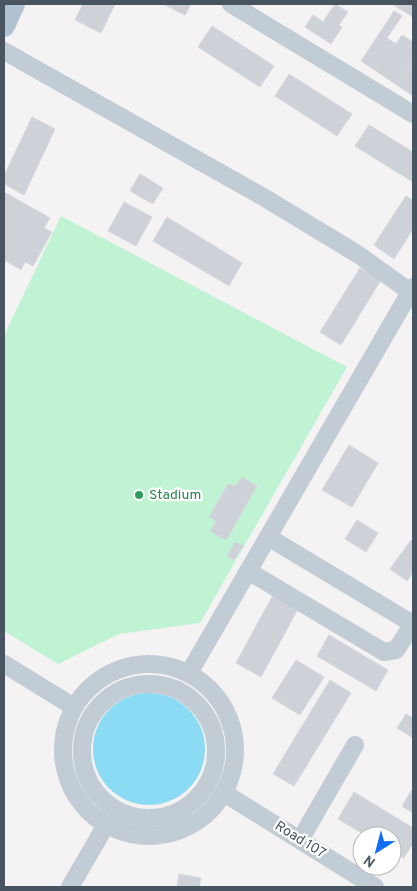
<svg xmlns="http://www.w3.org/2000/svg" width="417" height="891" font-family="Overpass,sans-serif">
<rect width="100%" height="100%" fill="#f4f2f2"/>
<!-- green -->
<path fill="#bff3d4" d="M61 216 347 367 200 623 119 634 58 664 4 631V336Z"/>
<!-- water -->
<circle fill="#8adbf3" cx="149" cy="749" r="56"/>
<!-- building -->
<g fill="#ced1d7" stroke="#d6d8de">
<path d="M83 4H115L101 33 75 20Z"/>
<path d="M163 4H191L185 15Z"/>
<path d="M335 4 348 12 339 25 342 27 331 44 305 27 313 15 323 22Z"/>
<path d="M392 4H413V17Z"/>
<path d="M394 11 402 16 387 38 396 44 402 35 413 42V61L397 85 361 61Z"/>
<path d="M212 26 274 66 260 87 198 47Z"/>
<path d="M413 61V96L397 85Z"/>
<path d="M289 74 352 114 337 136 275 96Z"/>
<path d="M32 117 55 129 24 195 4 184V176Z"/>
<path d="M369 125 413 152V182L355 146Z"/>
<path d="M140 174 163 188 153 204 130 191Z"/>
<path d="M4 192 50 218 44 228 52 232 33 266 25 262 21 270 4 260Z"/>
<path d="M406 196 413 200V229L394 259 374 245Z"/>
<path d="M124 202 152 217 136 246 108 231Z"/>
<path d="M167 217 242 263 229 286 153 241Z"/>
<path d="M360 268 381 280 341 345 320 332Z"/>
<path d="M349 445 378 463 352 507 322 490Z"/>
<path d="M242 477 257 486 226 540 210 531 216 521 209 517 228 484 236 486Z"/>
<path d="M357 520 378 533 366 552 345 539Z"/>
<path d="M411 540 413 542V572L407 581 390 569Z"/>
<path d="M235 542 243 546 234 560 227 556Z"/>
<path d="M273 595 298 609 261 677 236 663Z"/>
<path d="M329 635 388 670 376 691 317 656Z"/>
<path d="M296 660 324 677 300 715 272 698Z"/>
<path d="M330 680 351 693 294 786 273 774Z"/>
<path d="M406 714 413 718V738L397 728Z"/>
<path d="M413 788V813L402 806Z"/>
<path d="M354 792 413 828V843L404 858 392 851V836H367L338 819Z"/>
<path d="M179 874 201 878 199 887H177Z"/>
</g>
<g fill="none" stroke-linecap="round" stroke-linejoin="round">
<!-- minor -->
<g stroke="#c2ccd4" stroke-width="18">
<path d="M231 4 413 114"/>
<path d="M4 51 265 198 359 255 413 294"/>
<path d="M268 537 413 624"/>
<path d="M248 571 384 652 396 650 413 624"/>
<path d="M4 664 74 707"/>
<circle cx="149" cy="750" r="86"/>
<path d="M189 673 413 287"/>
<circle cx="149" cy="751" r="67"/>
<path d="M224 793 375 887"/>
<path d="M300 840 355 745"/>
<path d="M70 887 106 825"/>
</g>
<!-- major -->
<path stroke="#b0c1d2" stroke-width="22" d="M4 26 14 4"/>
</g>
<!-- markers -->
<circle fill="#2e9e5b" stroke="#fff" stroke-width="2" cx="139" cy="495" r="5"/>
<g text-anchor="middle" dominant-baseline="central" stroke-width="4.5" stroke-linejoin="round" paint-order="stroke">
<!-- leisure labels -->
<g font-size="14" fill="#27864d" stroke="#fff" text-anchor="start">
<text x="149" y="495">Stadium</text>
</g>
<!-- street labels -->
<g font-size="14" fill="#485561" stroke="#fff">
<text transform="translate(300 840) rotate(32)">Road 107</text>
</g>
</g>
<!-- border -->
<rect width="417" height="891" fill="none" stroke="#485561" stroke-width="10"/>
<!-- north arrow -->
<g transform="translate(377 851) rotate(216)"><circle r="24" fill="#ffffff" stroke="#b6bbc0"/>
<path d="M0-4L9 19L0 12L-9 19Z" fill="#0e6df3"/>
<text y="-8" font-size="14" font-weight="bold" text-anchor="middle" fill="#485561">N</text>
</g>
</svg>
